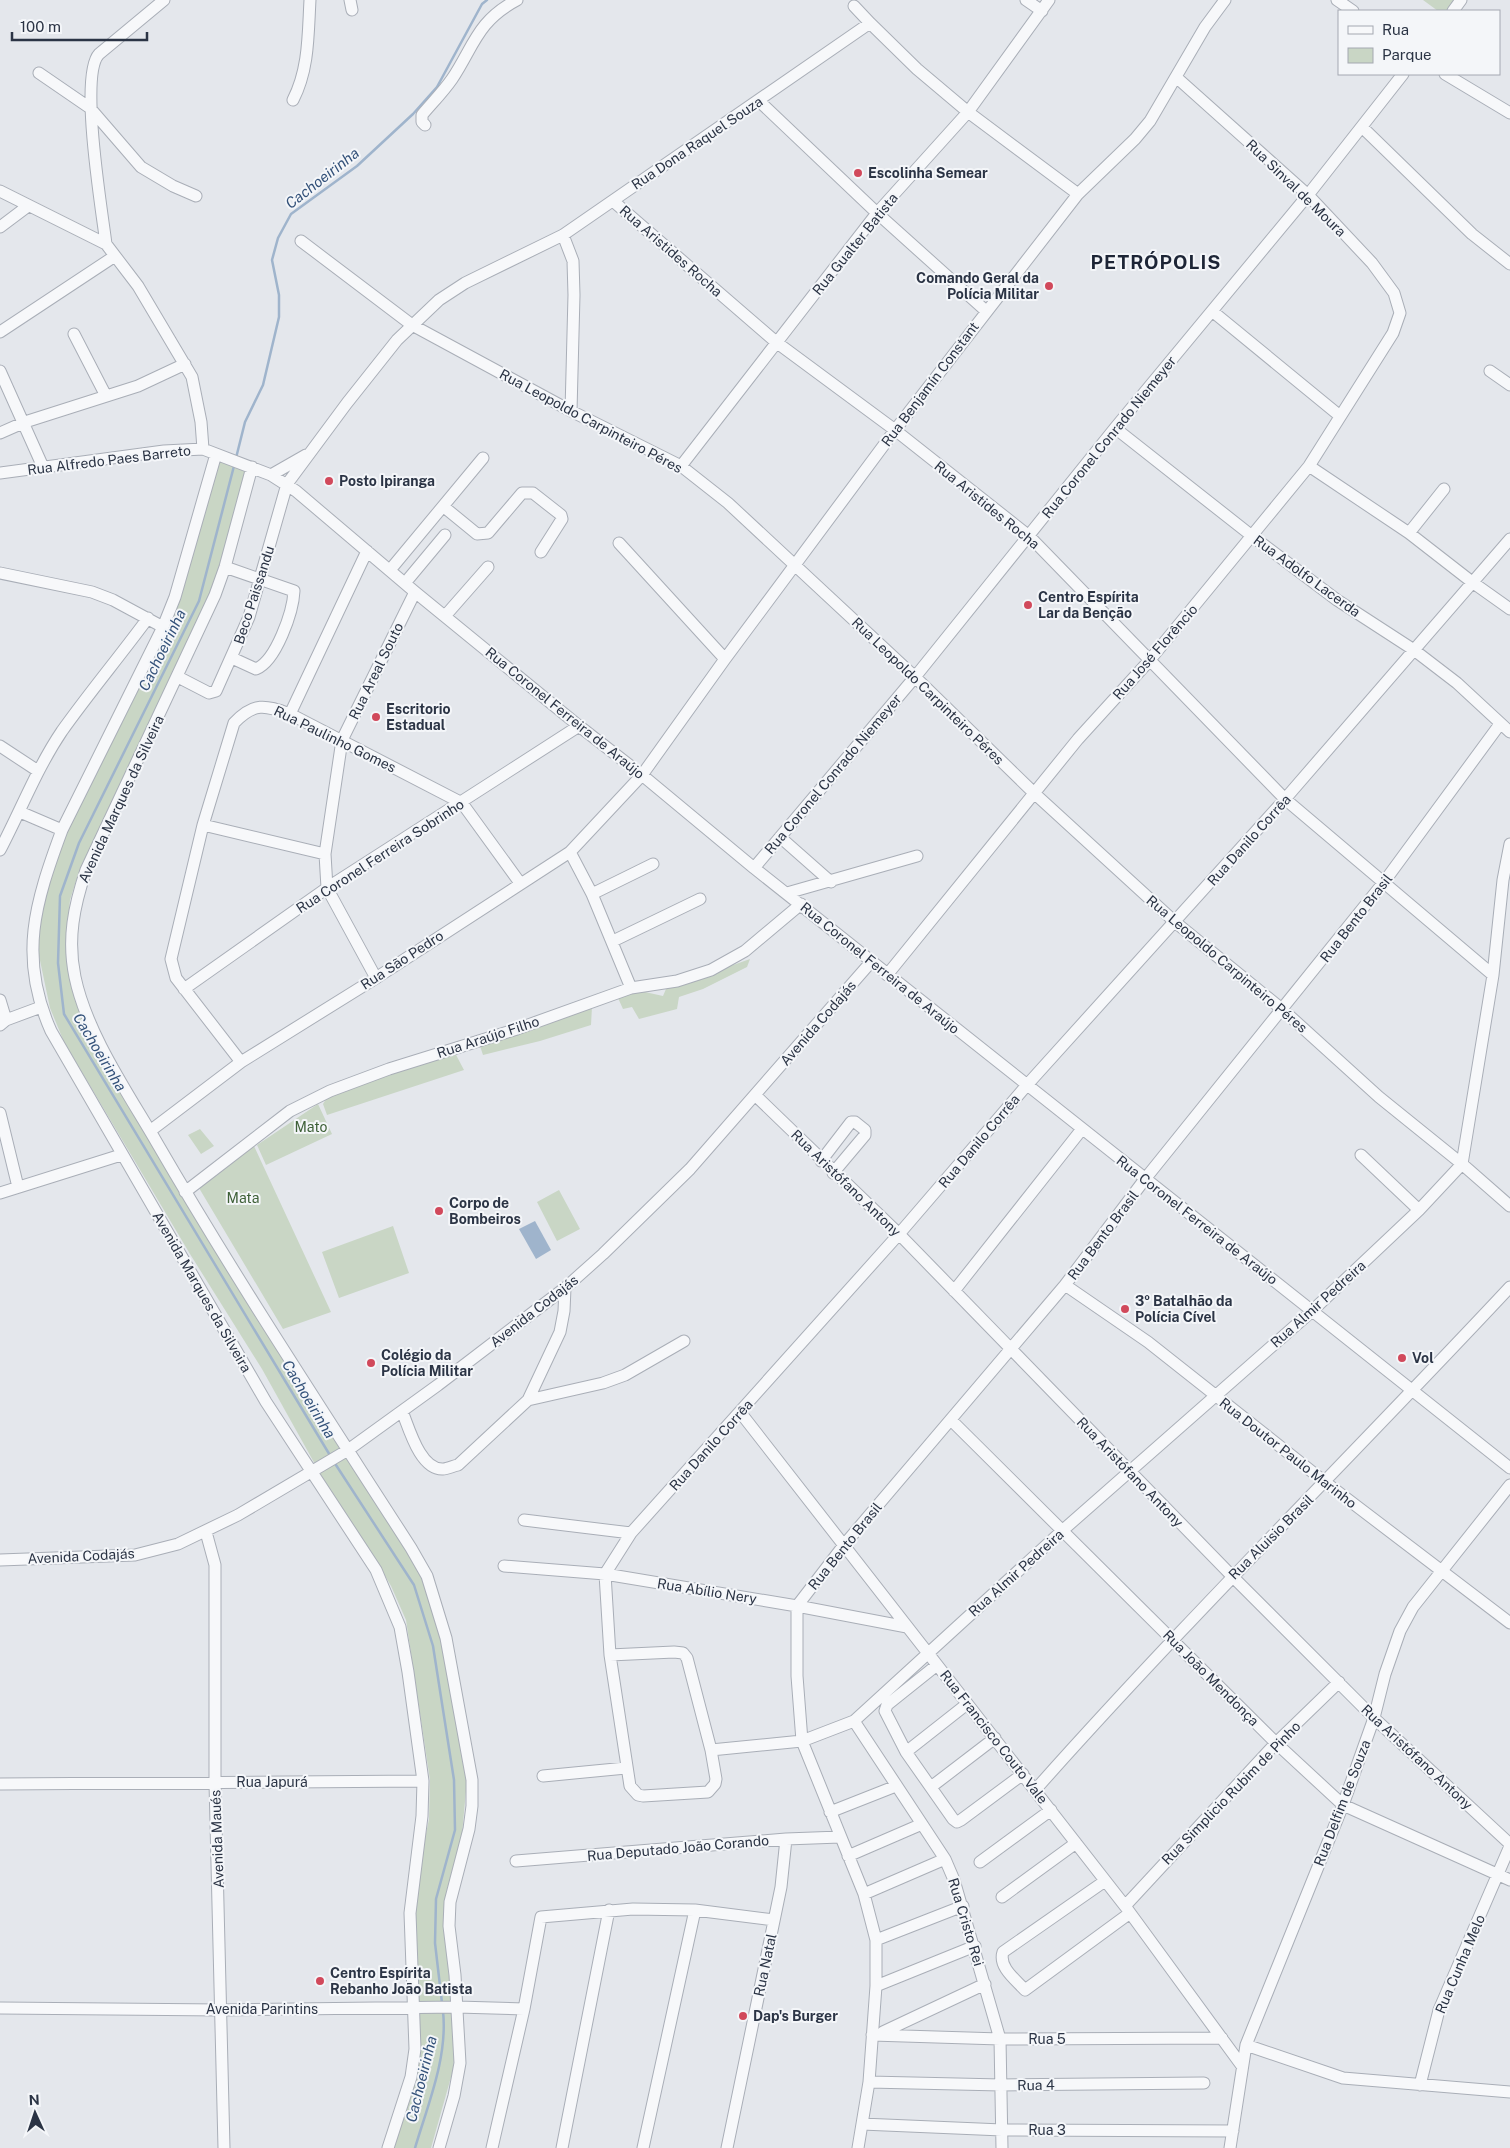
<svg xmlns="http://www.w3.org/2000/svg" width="1510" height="2148" font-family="'Public Sans',sans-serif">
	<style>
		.green { fill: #c9d6c5 }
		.water { fill: #9fb4cc }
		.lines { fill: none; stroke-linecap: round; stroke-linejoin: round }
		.stream { stroke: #9fb4cc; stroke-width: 2.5 }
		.minor-casing { stroke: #a9aeb7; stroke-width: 13 }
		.minor { stroke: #f7f8fa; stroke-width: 11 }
		.poi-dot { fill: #d1495b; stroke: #f4f6f9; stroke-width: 2 }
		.labels { text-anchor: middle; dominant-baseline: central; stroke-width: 4; stroke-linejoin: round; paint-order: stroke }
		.street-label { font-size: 14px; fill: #2b3445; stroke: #f4f6f9 }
		.poi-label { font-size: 14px; font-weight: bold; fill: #2b3445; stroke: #f4f6f9; text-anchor: start }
		.park-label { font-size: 14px; fill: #3f6138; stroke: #f4f6f9 }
		.water-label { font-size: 15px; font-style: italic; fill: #34527a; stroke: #f4f6f9 }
		.district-label { font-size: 19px; font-weight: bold; letter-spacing: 1px; fill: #1d2536; stroke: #f4f6f9 }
	</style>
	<rect width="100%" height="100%" fill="#e4e7ec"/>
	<path class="green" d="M1423 0H1455L1447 11H1438Z
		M220 459 247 468 207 608 144 735 76 881 70 900 67 929V956L88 1024 249 1293 324 1424 424 1576 444 1648 467 1780 462 1834 447 1889 444 1915 455 2050 453 2070 431 2148H392L411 2088 412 1941 417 1877 429 1819 430 1780 406 1620 391 1586 374 1557 321 1475 262 1369 190 1254 64 1042 50 1008 38 951 37 932 43 893 58 849 180 600Z
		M750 959 747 967 703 989 679 997 677 1009 639 1019 632 1007 623 1009 618 998 636 990 663 996 666 989Z
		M592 1007 591 1025 540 1041 483 1055 480 1046Z
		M455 1053 464 1070 327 1115 323 1104 328 1096Z
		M318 1104 332 1134 266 1165 257 1145Z
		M200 1129 214 1146 201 1154 188 1135Z
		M254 1146 331 1312 283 1329 199 1188Z
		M559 1190 580 1229 557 1241 537 1202Z
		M393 1226 409 1273 339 1298 322 1252Z"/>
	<path class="water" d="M535 1221 551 1250 536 1259 519 1229Z"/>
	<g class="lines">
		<path class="stream" d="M236 458 245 422 263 385 279 317V295L272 260 278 238 291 214 357 166 413 114 437 87 482 4 487 0
			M234 466 199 601 79 843 60 896 58 963 64 1014 331 1457
			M334 1462 414 1585 433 1646 454 1780 455 1830 436 1899 435 1943 442 2003
			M415 2148C428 2104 448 2057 443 2011"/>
		<g class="minor-casing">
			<path id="minor" d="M350 0 352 10
				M1026 0 1042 11
				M1337 0 1353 11
				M1453 11 1461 0
				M870 23 917 69 968 112 1078 194
				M39 73 90 108 141 167 173 186 196 196
				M1445 74 1510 113
				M293 100C309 69 308 35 310 0
				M759 101 877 213 986 311
				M425 125 422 122V115C432 103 443 92 452 79 474 46 477 21 517 0
				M1362 127 1472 234 1510 264
				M0 191 106 244 138 286 192 377 201 422 203 449
				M613 201 776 342 895 430 1029 536 1285 799 1493 975
				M0 227 28 206
				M563 235 573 261 574 295 571 411
				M301 241 412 325 571 411 681 466 728 503 915 677 1034 793 1175 922 1283 1010 1379 1097 1462 1164 1510 1206
				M106 244C102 211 79 75 99 54L164 0
				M1212 311 1340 416
				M0 332 115 256
				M74 334 106 396
				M0 371 43 467
				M1490 371 1510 385
				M1115 428 1252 536 1337 600 1414 650 1457 683 1510 732
				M0 433 25 422 138 386 185 364
				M216 454 175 597 163 627 62 830C35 903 18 957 51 1031L266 1402 376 1570 400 1627 408 1672 423 1781 422 1816 410 1913 415 2049 411 2077 388 2148
				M681 466 877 213 968 112 1049 0
				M1309 466 1409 533 1472 582 1510 609
				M252 467 225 567 215 595 86 870C74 906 67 939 75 977 87 1034 128 1093 157 1143 237 1281 325 1414 411 1548L427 1576 446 1638 472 1780V1806L469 1829 450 1902 449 1926 455 1975 460 2063 454 2096 439 2148
				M0 473 164 451 203 449 271 475 296 491 415 592 579 726 642 775 754 868 1510 1468
				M271 475 306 455
				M444 507 477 534 488 533 522 493H533L561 515 562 519 541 552
				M1409 533 1444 489
				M619 543 725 659
				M225 567 294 591C293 612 276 661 256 669L232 658
				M390 570 483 458
				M0 573 92 592 113 600 163 627
				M405 583 445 535
				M445 616 488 567
				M178 677 209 693 216 691 249 617 287 484 347 403 397 340 439 300 465 283 563 235 870 23 854 6
				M290 714 367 551
				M0 746 38 771
				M20 812 62 830
				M203 825 325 854
				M780 837 831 882
				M0 850C21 810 37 768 62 731 89 693 120 656 148 618
				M570 852 592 894 631 988
				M754 868 915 677 1115 428 1308 195 1403 74
				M787 893 917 856
				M592 894 653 864
				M613 941 700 899
				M887 975 1078 739 1149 661 1309 466 1393 333 1400 313 1394 293 1372 263 1308 195 1176 77
				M376 978 327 888 325 854 342 740 415 592
				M184 989 327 888 579 726
				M0 1000 6 1020
				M0 1025 6 1020 41 1007
				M241 1062 176 978 171 959 203 825 234 723C254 702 265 705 290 714L462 803 520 883
				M755 1095 899 1234 1232 1576 1374 1718 1510 1844
				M0 1113 18 1187
				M150 1131 241 1062 376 978 570 852 642 775 725 659 895 430 1078 194 1135 139 1150 121 1205 27 1225 0
				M1361 1155 1419 1210
				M821 1161 851 1122H855L865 1130V1135L833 1173
				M185 1192 290 1111 330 1091 389 1069 517 1029 631 988 677 981 711 970 745 951 801 904
				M0 1193 121 1155
				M1065 1285 1148 1342 1325 1482 1510 1623
				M954 1291 1082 1129
				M528 1400 603 1383 625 1375 684 1341
				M402 1411C409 1428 420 1470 443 1469 447 1469 453 1466 458 1465L528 1400 560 1332 564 1311 565 1288
				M740 1412 1125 1906 1242 2066
				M951 1420 1276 1743 1343 1805 1510 1880
				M524 1520 631 1533
				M206 1532 215 1565V1783L224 2148
				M0 1560 135 1555 178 1544 238 1515 348 1450 438 1385 565 1288 603 1254 690 1169 871 962
				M504 1566 605 1574 797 1606 907 1627
				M610 1655 674 1652 683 1653 687 1658 711 1750 716 1779 715 1784 708 1792 643 1796 638 1795 630 1786 610 1655 605 1574 631 1533 899 1234 1027 1085 1285 799 1510 539
				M937 1665 887 1705 885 1711 906 1752 953 1819 957 1822 961 1820 1023 1774
				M854 1721 945 1859 954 1880 1000 2039 1002 2148
				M711 1750 802 1741 854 1721 1063 1530 1312 1311 1419 1210 1462 1164 1493 975 1503 880 1510 844
				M906 1752 967 1704
				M543 1776 626 1768
				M0 1784 423 1781
				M931 1787 995 1738
				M1036 1789C1189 1617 1353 1455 1510 1287
				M830 1812 896 1786
				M848 1856 922 1824
				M516 1861 786 1839 840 1837
				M980 1862 1051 1810
				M1105 1881 1003 1952C998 1967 1016 1980 1025 1990L1130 1913
				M864 1894 945 1859
				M1002 1897 1076 1843
				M1125 1906 1276 1743 1339 1682
				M876 1940 963 1906
				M876 1986 975 1946
				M0 2008 221 2010 457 2007 524 2009
				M883 2032 985 1984
				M872 2035 1000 2039 1222 2038
				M1246 2045 1343 2078 1510 2092
				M869 2082 1001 2085 1204 2083
				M1420 2085 1439 2010 1510 1846
				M862 2124 1002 2130 1233 2131
				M492 2148 524 2009 541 1917 633 1909 695 1910 774 1920
				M562 2148 609 1910
				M643 2148 695 1910
				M727 2148 781 1887 786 1839
				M858 2148 869 2082 876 1986V1940L864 1894 802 1741 797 1676V1606L844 1545 1065 1285 1145 1179 1384 882 1500 724
				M1230 2148 1246 2045 1343 1805 1374 1718 1385 1674 1400 1631 1413 1607 1510 1485"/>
		</g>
		<use href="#minor" class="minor"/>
	</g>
	<g class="poi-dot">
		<circle cx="858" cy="173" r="5"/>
		<circle cx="1049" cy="286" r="5"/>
		<circle cx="329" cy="481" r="5"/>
		<circle cx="1028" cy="605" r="5"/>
		<circle cx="376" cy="717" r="5"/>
		<circle cx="439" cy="1211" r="5"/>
		<circle cx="1125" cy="1309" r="5"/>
		<circle cx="1402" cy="1358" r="5"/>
		<circle cx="371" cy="1363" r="5"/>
		<circle cx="320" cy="1981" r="5"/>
		<circle cx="743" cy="2016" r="5"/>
	</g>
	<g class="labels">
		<g class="street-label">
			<text transform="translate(697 143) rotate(-34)">Rua Dona Raquel Souza</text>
			<text transform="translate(1296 188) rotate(44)">Rua Sinval de Moura</text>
			<text transform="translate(855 244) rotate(-51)">Rua Gualter Batista</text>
			<text transform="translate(671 251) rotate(41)">Rua Aristides Rocha</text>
			<text transform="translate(930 384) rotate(-53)">Rua Benjamín Constant</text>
			<text transform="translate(591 421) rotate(28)">Rua Leopoldo Carpinteiro Péres</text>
			<text transform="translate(1109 437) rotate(-51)">Rua Coronel Conrado Niemeyer</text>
			<text transform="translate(109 460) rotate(-7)">Rua Alfredo Paes Barreto</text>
			<text transform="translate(987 505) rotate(39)">Rua Aristides Rocha</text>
			<text transform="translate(1307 576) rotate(36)">Rua Adolfo Lacerda</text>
			<text transform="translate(254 595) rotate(-72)">Beco Paissandu</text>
			<text transform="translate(1155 652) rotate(-49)">Rua José Florêncio</text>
			<text transform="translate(376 671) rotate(-64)">Rua Areal Souto</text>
			<text transform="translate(928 691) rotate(44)">Rua Leopoldo Carpinteiro Péres</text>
			<text transform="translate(565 713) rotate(39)">Rua Coronel Ferreira de Araújo</text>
			<text transform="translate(335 739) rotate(26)">Rua Paulinho Gomes</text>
			<text transform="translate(833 774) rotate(-50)">Rua Coronel Conrado Niemeyer</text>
			<text transform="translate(121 799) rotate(-65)">Avenida Marques da Silveira</text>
			<text transform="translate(1249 840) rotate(-48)">Rua Danilo Corrêa</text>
			<text transform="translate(380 856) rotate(-33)">Rua Coronel Ferreira Sobrinho</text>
			<text transform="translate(1356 918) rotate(-52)">Rua Bento Brasil</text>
			<text transform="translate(402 960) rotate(-33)">Rua São Pedro</text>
			<text transform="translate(1227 964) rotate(40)">Rua Leopoldo Carpinteiro Péres</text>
			<text transform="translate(880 968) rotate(39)">Rua Coronel Ferreira de Araújo</text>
			<text transform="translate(818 1023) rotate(-49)">Avenida Codajás</text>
			<text transform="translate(488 1037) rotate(-18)">Rua Araújo Filho</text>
			<text transform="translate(979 1141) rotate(-50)">Rua Danilo Corrêa</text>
			<text transform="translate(846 1183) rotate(44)">Rua Aristófano Antony</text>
			<text transform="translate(1197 1220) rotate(38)">Rua Coronel Ferreira de Araújo</text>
			<text transform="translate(1103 1235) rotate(-53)">Rua Bento Brasil</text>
			<text transform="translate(202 1292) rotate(60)">Avenida Marques da Silveira</text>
			<text transform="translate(1318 1304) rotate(-42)">Rua Almir Pedreira</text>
			<text transform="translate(534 1311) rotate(-38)">Avenida Codajás</text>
			<text transform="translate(711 1445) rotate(-48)">Rua Danilo Corrêa</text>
			<text transform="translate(1288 1453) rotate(38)">Rua Doutor Paulo Marinho</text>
			<text transform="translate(1130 1472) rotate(46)">Rua Aristófano Antony</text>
			<text transform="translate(1271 1537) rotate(-45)">Rua Aluisio Brasil</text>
			<text transform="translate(845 1546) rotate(-51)">Rua Bento Brasil</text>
			<text transform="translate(81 1556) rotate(-3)">Avenida Codajás</text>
			<text transform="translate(1016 1573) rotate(-42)">Rua Almir Pedreira</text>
			<text transform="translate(707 1591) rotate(9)">Rua Abílio Nery</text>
			<text transform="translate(1211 1678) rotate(45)">Rua João Mendonça</text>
			<text transform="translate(994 1737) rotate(52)">Rua Francisco Couto Vale</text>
			<text transform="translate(1417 1757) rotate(43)">Rua Aristófano Antony</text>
			<text x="272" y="1782">Rua Japurá</text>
			<text transform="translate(1231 1793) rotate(-46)">Rua Simplicio Rubim de Pinho</text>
			<text transform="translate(1342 1803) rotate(-69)">Rua Delfim de Souza</text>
			<text transform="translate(217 1839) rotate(-92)">Avenida Maués</text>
			<text transform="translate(678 1848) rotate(-5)">Rua Deputado João Corando</text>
			<text transform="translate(966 1922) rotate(73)">Rua Cristo Rei</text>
			<text transform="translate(1460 1964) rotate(-67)">Rua Cunha Melo</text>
			<text transform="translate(765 1965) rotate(-78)">Rua Natal</text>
			<text x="262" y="2009">Avenida Parintins</text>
			<text x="1047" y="2039">Rua 5</text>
			<text transform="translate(1036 2085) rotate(-1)">Rua 4</text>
			<text x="1047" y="2130">Rua 3</text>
		</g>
		<g class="poi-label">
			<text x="868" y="173">Escolinha Semear</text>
			<text x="1039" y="278" text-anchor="end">Comando Geral da<tspan x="1039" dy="16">Polícia Militar</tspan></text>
			<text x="339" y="481">Posto Ipiranga</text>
			<text x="1038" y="597">Centro Espírita<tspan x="1038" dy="16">Lar da Benção</tspan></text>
			<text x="386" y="709">Escritorio<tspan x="386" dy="16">Estadual</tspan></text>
			<text x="449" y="1203">Corpo de<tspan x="449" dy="16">Bombeiros</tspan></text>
			<text x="1135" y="1301">3º Batalhão da<tspan x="1135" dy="16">Polícia Cível</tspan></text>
			<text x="381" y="1355">Colégio da<tspan x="381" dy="16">Polícia Militar</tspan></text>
			<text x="1412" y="1358">Vol</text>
			<text x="330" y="1973">Centro Espírita<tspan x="330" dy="16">Rebanho João Batista</tspan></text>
			<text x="753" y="2016">Dap's Burger</text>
		</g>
		<g class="park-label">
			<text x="311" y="1127">Mato</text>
			<text x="243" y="1198">Mata</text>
		</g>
		<g class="water-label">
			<text transform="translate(322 178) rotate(-38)">Cachoeirinha</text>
			<text transform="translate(162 650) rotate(-64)">Cachoeirinha</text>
			<text transform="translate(100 1052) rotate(59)">Cachoeirinha</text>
			<text transform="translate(309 1399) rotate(59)">Cachoeirinha</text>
			<text transform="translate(421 2079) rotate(-76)">Cachoeirinha</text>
		</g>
		<g class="district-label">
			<text x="1156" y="262">PETRÓPOLIS</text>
		</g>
	</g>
	<rect x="1338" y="10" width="162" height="65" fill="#f4f6f9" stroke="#a4a8b1"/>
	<rect x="1348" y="26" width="25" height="8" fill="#f7f8fa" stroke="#a4a8b1"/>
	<text x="1382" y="35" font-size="15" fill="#2b3445">Rua</text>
	<rect x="1348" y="48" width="25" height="15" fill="#c9d6c5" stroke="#a4a8b1"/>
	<text x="1382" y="60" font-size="15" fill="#2b3445">Parque</text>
	<g transform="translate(35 2113) rotate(357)" stroke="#f4f6f9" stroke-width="4" paint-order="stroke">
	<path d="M0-4L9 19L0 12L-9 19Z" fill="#2b3445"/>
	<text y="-8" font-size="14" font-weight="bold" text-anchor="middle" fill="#2b3445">N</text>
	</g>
	<path d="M12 32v8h135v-8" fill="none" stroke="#2b3445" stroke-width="2.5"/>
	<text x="20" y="32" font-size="15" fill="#2b3445" stroke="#f4f6f9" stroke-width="4" paint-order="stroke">100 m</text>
</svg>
